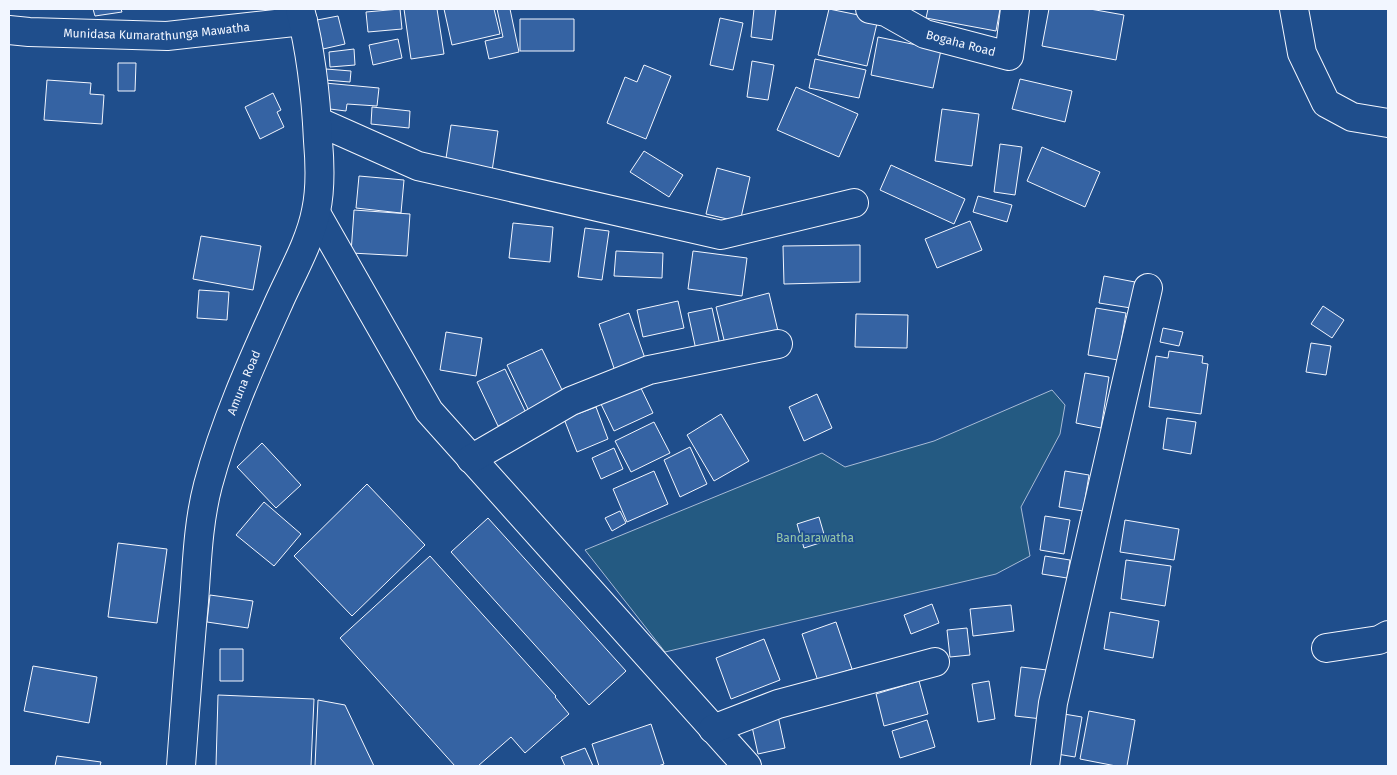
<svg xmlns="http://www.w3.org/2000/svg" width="1397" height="775" font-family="'Fira Sans',sans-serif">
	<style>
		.green { fill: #245a82; stroke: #a8bbd7 }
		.building { fill: #3563a3; stroke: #f2f6ff }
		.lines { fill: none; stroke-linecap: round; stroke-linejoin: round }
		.minor-casing { stroke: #f2f6ff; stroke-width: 30 }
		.minor { stroke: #1f4e8c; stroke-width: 28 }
		.labels { text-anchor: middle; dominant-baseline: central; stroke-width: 4; stroke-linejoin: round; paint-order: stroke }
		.street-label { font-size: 12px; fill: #f2f6ff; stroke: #1f4e8c }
		.park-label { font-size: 12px; fill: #97c8a6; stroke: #1f4e8c }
	</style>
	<rect width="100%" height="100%" fill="#1f4e8c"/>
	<path class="green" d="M1052 390 1065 405 1060 434 1021 507 1030 556 996 574 665 652 585 550 822 453 845 467 934 441Z"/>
	<path class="building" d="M93 9H121L122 12 95 16Z
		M400 9 402 29 368 32 366 12Z
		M404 9H437L444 54 411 59Z
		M444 9H494L500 34 452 45Z
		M497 9H510L519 52 489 59 485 41 503 37Z
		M754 9H776L772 40 751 37Z
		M829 9 878 19 867 66 818 55Z
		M928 9H1000L996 31 926 18Z
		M1049 9H1090L1124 15 1116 60 1042 46Z
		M338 16 345 44 323 49 317 20Z
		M720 18 743 23 733 70 710 65Z
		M520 19H574V51H520Z
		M878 37 941 50 933 88 871 75Z
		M398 39 402 58 373 65 369 45Z
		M354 49 355 65 330 67 329 52Z
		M815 59 866 70 859 98 809 88Z
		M752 61 774 65 768 100 747 97Z
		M118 63H136L135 91H118Z
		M644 65 671 76 646 139 607 123 625 77 637 82Z
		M326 69 351 71 350 82 325 80Z
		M1020 79 1072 91 1065 122 1012 109Z
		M47 80 91 83 90 94 104 95 102 124 44 120Z
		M325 83 379 88 377 106 347 104 346 111 322 108Z
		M796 87 858 114 839 157 777 130Z
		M273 93 281 110 277 112 284 127 260 139 245 107Z
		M372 107 410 111 409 128 371 124Z
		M942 109 979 114 972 166 935 161Z
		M451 125 498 131 492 171 445 165Z
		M1000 144 1022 147 1015 195 994 192Z
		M1042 147 1100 172 1085 207 1027 181Z
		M644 151 683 175 669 197 630 172Z
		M891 165 965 199 954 224 880 190Z
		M717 168 750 177 740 222 706 214Z
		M359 176 404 180 401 213 356 208Z
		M978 196 1012 205 1007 222 973 212Z
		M354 210 410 214 407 256 351 253Z
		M970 221 982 250 937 268 925 239Z
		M513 223 553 227 550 262 509 258Z
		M585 228 609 231 602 280 578 277Z
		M201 236 261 246 253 290 193 279Z
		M860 245V282L784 284 783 246Z
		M616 251 663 253 662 278 614 276Z
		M693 251 747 258 742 296 688 289Z
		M1104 276 1135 282 1131 308 1099 303Z
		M199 290 229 292 227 320 197 318Z
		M769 293 778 331 725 344 716 307Z
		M678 301 684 328 643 337 637 310Z
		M1323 306 1344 320 1332 338 1311 324Z
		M712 308 720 345 696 350 688 313Z
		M1096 308 1126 313 1118 360 1088 355Z
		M629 313 647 364 616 374 599 324Z
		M856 314 908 315 907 348 855 347Z
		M1163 328 1183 332 1179 346 1160 342Z
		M446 332 482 338 476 376 440 370Z
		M1311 343 1331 346 1326 375 1306 372Z
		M542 349 564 394 529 411 507 365Z
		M1169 351 1203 356 1202 363 1208 364 1201 414 1149 407 1156 356 1168 358Z
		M505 369 526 413 498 426 477 382Z
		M1085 373 1109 377 1101 428 1076 423Z
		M639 384 653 413 614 431 600 402Z
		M817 394 832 428 804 441 789 407Z
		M596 407 608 439 577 452 564 419Z
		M721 414 749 461 714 481 687 435Z
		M1167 418 1196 422 1191 454 1163 449Z
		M654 422 670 453 631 472 615 441Z
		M262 443 301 485 276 508 237 467Z
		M690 447 707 484 680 497 664 460Z
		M614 448 623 469 601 479 592 458Z
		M654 471 668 504 627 522 613 489Z
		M1065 471 1089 475 1083 511 1059 507Z
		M367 484 425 545 352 616 294 556Z
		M264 502 301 534 274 566 236 535Z
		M620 511 626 523 612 531 605 518Z
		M1045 516 1070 520 1064 554 1040 550Z
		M819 517 826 541 804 548 797 524Z
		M488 518 626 671 589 705 451 552Z
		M1125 520 1179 529 1174 560 1120 552Z
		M118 543 167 549 157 623 108 617Z
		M430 556 556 696 555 697 569 714 525 753 511 737 478 766H455L340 638Z
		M1045 556 1070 560 1067 578 1042 574Z
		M1126 560 1171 566 1165 606 1121 599Z
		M210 595 253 601 248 628 207 622Z
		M932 604 939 623 911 634 904 615Z
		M1011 605 1014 631 973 636 970 609Z
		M1110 612 1159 621 1153 658 1104 649Z
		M836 622 852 669 818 681 802 634Z
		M967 628 970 655 950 657 947 630Z
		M764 639 780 680 731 699 716 658Z
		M220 649H243V681H220Z
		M33 666 97 677 89 723 24 711Z
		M1021 667 1047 670 1042 719 1015 716Z
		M919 681 928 714 884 726 876 694Z
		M989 681 995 719 978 722 972 684Z
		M218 695 314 699 311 766H216Z
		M318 700 345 705 374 766H315Z
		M1089 711 1135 720 1127 766H1116L1080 759Z
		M1064 714 1082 717 1075 757 1057 754Z
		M778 716 785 748 758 754 751 722Z
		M927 720 935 747 900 758 892 731Z
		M651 724 664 764 658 766H599L592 744Z
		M585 748 593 766H565L561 757Z
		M57 756 101 762 100 766H55Z"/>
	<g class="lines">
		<g class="minor-casing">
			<g id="minor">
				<path id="s1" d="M870 9 886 12 925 34 1009 56 1015 9"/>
				<path d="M1294 9 1302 53 1326 103 1352 117 1388 123"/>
				<path id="s2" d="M9 30 29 32 167 36 303 21"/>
				<path d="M317 121 418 166 721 235 854 203"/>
				<path d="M316 213 429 411 747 766"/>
				<path d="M471 459 571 401 649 370 778 344"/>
				<path d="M1326 648 1379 640 1388 635"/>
				<path d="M713 729 778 704 935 662"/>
				<path id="s3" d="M181 766C185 711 189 657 194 602 197 563 198 523 208 485 225 421 252 362 279 302 292 273 310 242 316 211 321 188 320 164 318 141 316 96 311 52 300 9"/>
				<path d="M1045 766 1053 703 1148 288"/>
			</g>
		</g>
		<use href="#minor" class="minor"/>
	</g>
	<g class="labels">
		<g class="street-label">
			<text stroke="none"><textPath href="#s2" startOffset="148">Munidasa Kumarathunga Mawatha</textPath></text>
			<text stroke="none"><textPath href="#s1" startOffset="98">Bogaha Road</textPath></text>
			<text stroke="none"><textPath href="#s3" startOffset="391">Amuna Road</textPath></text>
		</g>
		<g class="park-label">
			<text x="815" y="538">Bandarawatha</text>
		</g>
	</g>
	<rect width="1397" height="775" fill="none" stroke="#f2f6ff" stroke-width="20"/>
</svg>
